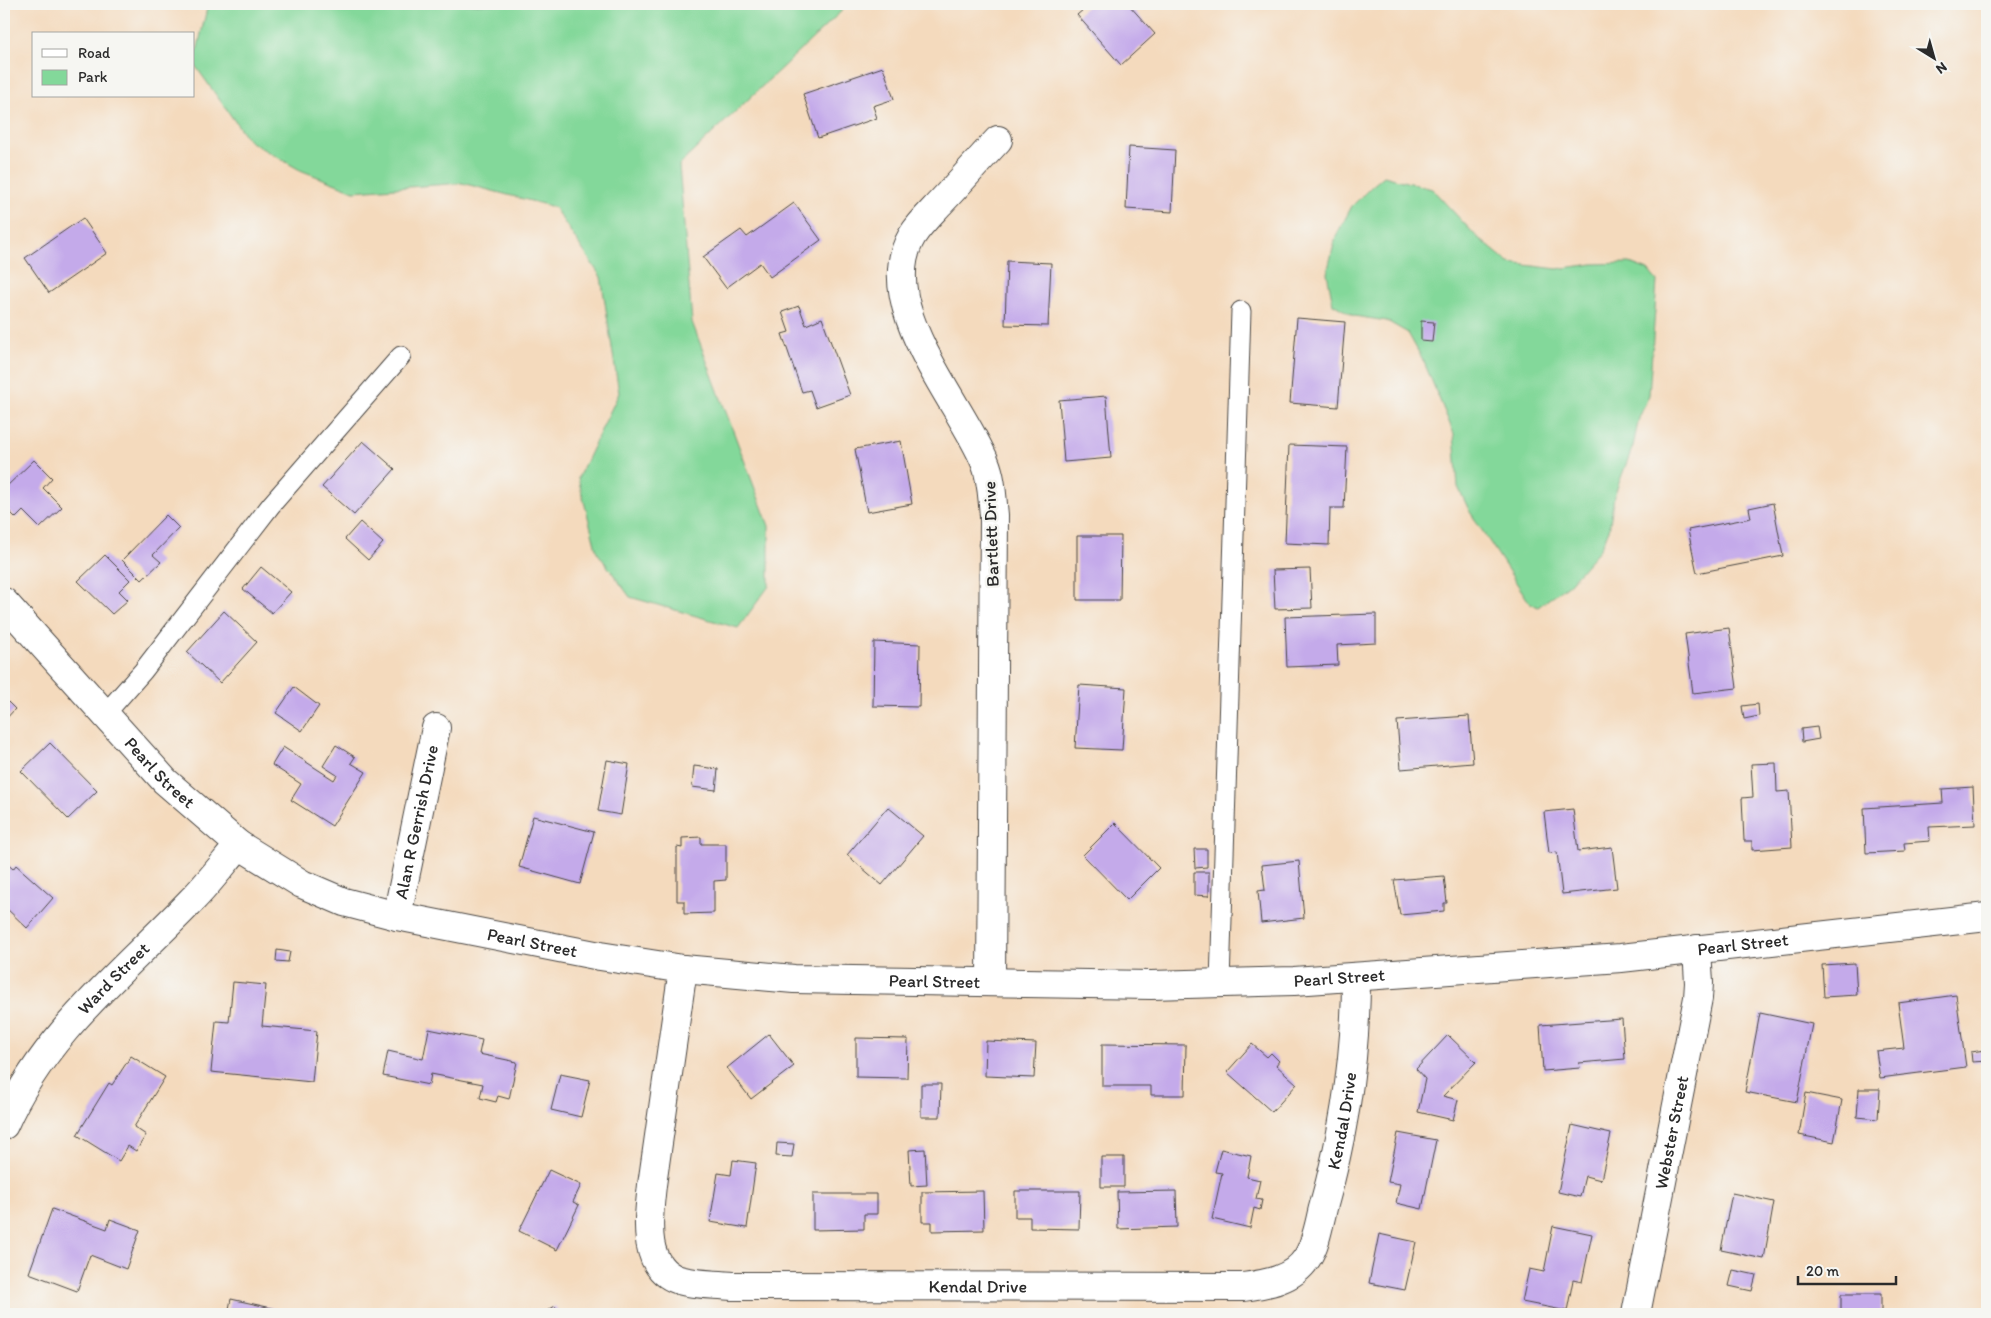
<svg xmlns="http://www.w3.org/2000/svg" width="1991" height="1318" font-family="Itim,sans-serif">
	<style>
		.green { fill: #83d89a; stroke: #578262 }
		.building { fill: #c4aaea }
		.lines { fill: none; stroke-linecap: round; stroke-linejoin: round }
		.lane-casing { stroke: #494541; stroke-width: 21 }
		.street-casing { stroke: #494541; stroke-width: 30 }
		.secondary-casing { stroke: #494541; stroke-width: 30 }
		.lane { stroke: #fff; stroke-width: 19 }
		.street { stroke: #fff; stroke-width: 28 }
		.secondary { stroke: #fff; stroke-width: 28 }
		.labels { text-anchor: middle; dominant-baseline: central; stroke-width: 5; stroke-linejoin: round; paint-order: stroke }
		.street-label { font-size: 18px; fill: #2b2b2b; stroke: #f6f6f2 }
	</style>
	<rect width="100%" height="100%" fill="#f6f6f2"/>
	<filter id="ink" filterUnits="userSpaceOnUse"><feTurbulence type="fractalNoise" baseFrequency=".02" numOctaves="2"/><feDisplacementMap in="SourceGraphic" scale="10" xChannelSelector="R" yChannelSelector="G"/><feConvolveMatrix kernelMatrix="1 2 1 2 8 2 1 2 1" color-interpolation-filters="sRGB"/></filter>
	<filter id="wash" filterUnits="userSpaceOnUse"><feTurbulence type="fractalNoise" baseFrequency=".0096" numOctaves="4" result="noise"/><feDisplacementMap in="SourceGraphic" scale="20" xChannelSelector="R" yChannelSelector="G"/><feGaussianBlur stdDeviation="1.12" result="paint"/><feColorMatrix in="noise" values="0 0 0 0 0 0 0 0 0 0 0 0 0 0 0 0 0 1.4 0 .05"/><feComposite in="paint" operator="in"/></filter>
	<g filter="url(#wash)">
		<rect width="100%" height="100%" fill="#f4dabd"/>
		<path class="green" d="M208 4H849L679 165 692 322 769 526V586L738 628 630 597 597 552 578 478 619 393 601 277 554 207 462 183 354 191 300 170 249 141 194 64Z
			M1384 176 1432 189 1476 236 1509 263 1557 269 1593 264 1630 263 1648 270 1657 281 1649 395 1639 418 1633 446 1614 496 1609 530 1600 549 1569 584 1538 607 1529 602 1470 512 1458 487 1454 434 1424 362 1408 333 1387 321 1354 316 1333 304 1327 273 1336 236 1352 206 1371 187Z"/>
		<g id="blocks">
			<path class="building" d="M1090 4H1128L1155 34 1121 65 1077 15Z
				M883 67 894 99 873 106 877 118 818 138 803 94Z
				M1129 147 1175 150 1172 212 1126 209Z
				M794 203 821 240 770 277 760 263 726 288 703 257 741 230 747 237Z
				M83 218 107 253 49 293 25 258Z
				M1007 261 1051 263 1048 326 1005 325Z
				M799 306 806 325 822 318 850 395 816 407 810 390 802 392 782 334 789 332 782 312Z
				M1297 318 1345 322 1338 407 1290 403Z
				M1421 321 1434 322 1432 342 1421 341Z
				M1106 396 1111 458 1064 462 1059 400Z
				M363 441 395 469 354 515 322 487Z
				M901 441 912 504 867 512 855 449Z
				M1289 445 1347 447 1344 508H1330L1329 545 1285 543Z
				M34 460 52 478 43 488 62 507 40 528 23 511 16 518 4 506V489Z
				M1773 503 1783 556 1697 573 1688 530 1751 518 1749 508Z
				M166 515 179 528 153 555 161 562 142 580 122 560Z
				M360 522 383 543 368 560 345 539Z
				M1077 536H1121L1120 600H1077Z
				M105 555 130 580 119 591 128 600 112 614 78 581Z
				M261 567 291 592 272 613 243 589Z
				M1310 569 1312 608 1275 609 1273 570Z
				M224 611 257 642 220 683 187 652Z
				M1376 614V643L1337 645 1338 665 1287 667 1285 617Z
				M1729 628 1737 688 1693 693 1685 634Z
				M874 642 920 644 919 707 873 706Z
				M1079 685 1126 688 1122 750 1075 748Z
				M294 687 319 706 302 731 276 713Z
				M4 698 15 709 4 721Z
				M1758 704 1759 716 1744 719 1742 706Z
				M1469 716 1473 763 1401 769 1397 721Z
				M1817 727 1819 739 1802 742 1801 729Z
				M50 743 97 791 68 819 21 771Z
				M336 745 355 757 351 763 366 772 332 826 291 800 301 784 272 765 283 747 334 780 337 775 323 766Z
				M607 760 629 764 621 815 598 811Z
				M1776 763 1777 792 1789 791 1792 847 1752 850V841H1744L1742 798 1753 797 1751 764Z
				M694 766 718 769 716 790 692 787Z
				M1973 787 1975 825 1929 827 1930 841 1904 843 1905 851 1866 853 1864 808 1943 803 1942 789Z
				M888 807 923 836 882 885 847 855Z
				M1573 809 1578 851 1612 847 1617 888 1562 894 1557 852 1549 853 1544 812Z
				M533 816 594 832 580 884 519 867Z
				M1115 823 1159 868 1127 900 1083 855Z
				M701 837V844H726V880L714 881V913L684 914V901H677V847L682 848V838Z
				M1194 849H1207V867L1195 868Z
				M4 861 13 869 16 865 53 898 27 928 4 906Z
				M1299 861 1304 918 1261 923 1258 891 1265 890 1262 865Z
				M1194 872H1209V896L1194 895Z
				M1444 876 1447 903H1444V911L1400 915 1394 880Z
				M277 950 290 952 288 962 276 961Z
				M1855 963 1857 995 1824 997 1822 965Z
				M233 982 266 985 262 1026 317 1031 312 1082 211 1072 216 1021 229 1022Z
				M1956 995 1966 1067 1880 1078 1876 1051 1904 1048 1898 1003Z
				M1760 1013 1812 1024 1797 1102 1745 1092Z
				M1622 1019 1625 1059 1579 1063 1580 1068 1543 1071 1540 1025Z
				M429 1029 482 1040 479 1054 517 1062 509 1099 498 1096 496 1102 480 1098 483 1084 431 1074 429 1085 383 1076 388 1051 423 1059Z
				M769 1034 794 1066 751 1099 727 1068Z
				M1448 1035 1476 1062 1443 1096 1458 1100 1453 1120 1418 1112 1425 1079 1416 1069Z
				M856 1038 908 1039 907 1078 856 1077Z
				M986 1041 1036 1043 1034 1078 985 1076Z
				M1102 1044 1186 1045 1185 1095H1151V1086H1102Z
				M1252 1044 1267 1057 1271 1053 1279 1061 1276 1065 1297 1084 1272 1112 1227 1072Z
				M1985 1050 1987 1061 1972 1062 1971 1052Z
				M131 1056 165 1077 134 1127 146 1135 136 1151 128 1146 119 1161 77 1135 109 1083 112 1085Z
				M560 1074 590 1080 581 1117 551 1110Z
				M921 1084H941L940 1117H921Z
				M1859 1089H1880L1878 1119 1857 1117Z
				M1806 1093 1842 1100 1834 1142 1799 1135Z
				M1572 1125 1611 1134 1601 1180 1585 1176 1580 1197 1558 1192Z
				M1398 1133 1436 1140 1422 1209 1396 1203 1400 1184 1388 1182Z
				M777 1143 794 1144 792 1157 776 1156Z
				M925 1149 927 1185 911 1186 909 1150Z
				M1221 1149 1251 1156 1247 1177 1260 1180 1256 1199 1262 1200 1260 1210 1254 1208 1250 1228 1212 1219 1222 1173 1215 1172Z
				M1101 1157H1124V1187H1101Z
				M733 1160 756 1163 747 1228 710 1222 718 1173 731 1175Z
				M549 1170 581 1185 573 1202 579 1205 557 1250 519 1231Z
				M983 1191 984 1230 932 1231V1222H922V1192Z
				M1015 1191H1080L1079 1229 1030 1228V1217H1015Z
				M1176 1191 1177 1227 1118 1229 1117 1192Z
				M1732 1193 1774 1202 1764 1259 1721 1250Z
				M813 1194H877V1214H864V1229L813 1230Z
				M52 1209 107 1229 110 1219 140 1230 126 1269 90 1255 77 1291 29 1273Z
				M1553 1226 1592 1234 1582 1282 1573 1280 1567 1311 1522 1302 1529 1269 1544 1272Z
				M1379 1234 1416 1242 1405 1290 1369 1283Z
				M1733 1270 1756 1275 1752 1291 1729 1286Z
				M1841 1294H1881V1314H1841Z
				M231 1299 290 1312 289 1314H228Z
				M555 1306 560 1314H542Z"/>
		</g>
	</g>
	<g filter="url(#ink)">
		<use href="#blocks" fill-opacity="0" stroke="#494541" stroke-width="1"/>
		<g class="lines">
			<g class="lane-casing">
				<path id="lane" d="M105 714 143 671 271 505 401 356
					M1220 983 1241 311"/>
			</g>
			<g class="street-casing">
				<g id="street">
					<path id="s1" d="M397 916 436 728"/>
					<path id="s2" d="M683 969 652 1185C649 1215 640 1267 679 1280 696 1285 715 1284 733 1286L1243 1287C1266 1284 1293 1280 1307 1258 1316 1244 1319 1224 1323 1208 1344 1134 1356 1056 1356 979"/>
					<path d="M991 982 994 515C992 497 992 479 985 462 960 401 872 304 912 236 920 223 932 212 942 201 961 181 979 160 998 140"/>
					<path id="s3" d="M4 1125C44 1033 124 971 192 900 209 883 223 864 239 845"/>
				</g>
			</g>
			<g class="secondary-casing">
				<g id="secondary">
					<path id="s4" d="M4 602 165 781 239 845 302 884 344 902 397 916 600 956 683 969 794 979 853 980 1151 985 1294 981 1621 958 1987 917"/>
					<path id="s5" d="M1636 1314 1698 998 1699 983 1697 949"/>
				</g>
			</g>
			<use href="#lane" class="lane"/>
			<use href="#street" class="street"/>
			<use href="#secondary" class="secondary"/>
		</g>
	</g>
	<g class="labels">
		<g class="street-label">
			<text transform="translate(991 534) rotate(-92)">Bartlett Drive</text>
			<text stroke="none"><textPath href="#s4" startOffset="231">Pearl Street</textPath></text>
			<text stroke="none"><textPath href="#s1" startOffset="96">Alan R Gerrish Drive</textPath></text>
			<text stroke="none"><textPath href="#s4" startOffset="651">Pearl Street</textPath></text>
			<text stroke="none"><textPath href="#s4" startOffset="1866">Pearl Street</textPath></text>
			<text stroke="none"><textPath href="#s3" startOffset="184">Ward Street</textPath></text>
			<text stroke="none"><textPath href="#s4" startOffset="1461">Pearl Street</textPath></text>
			<text stroke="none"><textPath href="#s4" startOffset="1056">Pearl Street</textPath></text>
			<text stroke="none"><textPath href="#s2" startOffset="1105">Kendal Drive</textPath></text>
			<text stroke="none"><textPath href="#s5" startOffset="185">Webster Street</textPath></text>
			<text stroke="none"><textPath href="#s2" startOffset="625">Kendal Drive</textPath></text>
		</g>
	</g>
	<rect width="1991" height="1318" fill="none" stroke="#f6f6f2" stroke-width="20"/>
	<rect x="32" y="32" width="162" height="65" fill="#f6f6f2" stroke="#a5a5a2"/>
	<rect x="42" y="49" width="25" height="8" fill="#ffffff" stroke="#a5a5a2"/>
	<text x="78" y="58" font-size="15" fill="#2b2b2b">Road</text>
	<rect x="42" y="70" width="25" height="15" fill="#83d89a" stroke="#a5a5a2"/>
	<text x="78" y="82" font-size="15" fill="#2b2b2b">Park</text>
	<g transform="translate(1934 58) rotate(143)" stroke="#f6f6f2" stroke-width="4" paint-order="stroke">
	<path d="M0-4L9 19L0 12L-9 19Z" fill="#2b2b2b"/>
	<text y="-8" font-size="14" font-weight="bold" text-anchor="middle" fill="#2b2b2b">N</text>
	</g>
	<path d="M1798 1276v8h98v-8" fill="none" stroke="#2b2b2b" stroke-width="2.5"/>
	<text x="1806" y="1276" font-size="15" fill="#2b2b2b" stroke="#f6f6f2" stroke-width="4" paint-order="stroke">20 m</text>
</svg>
